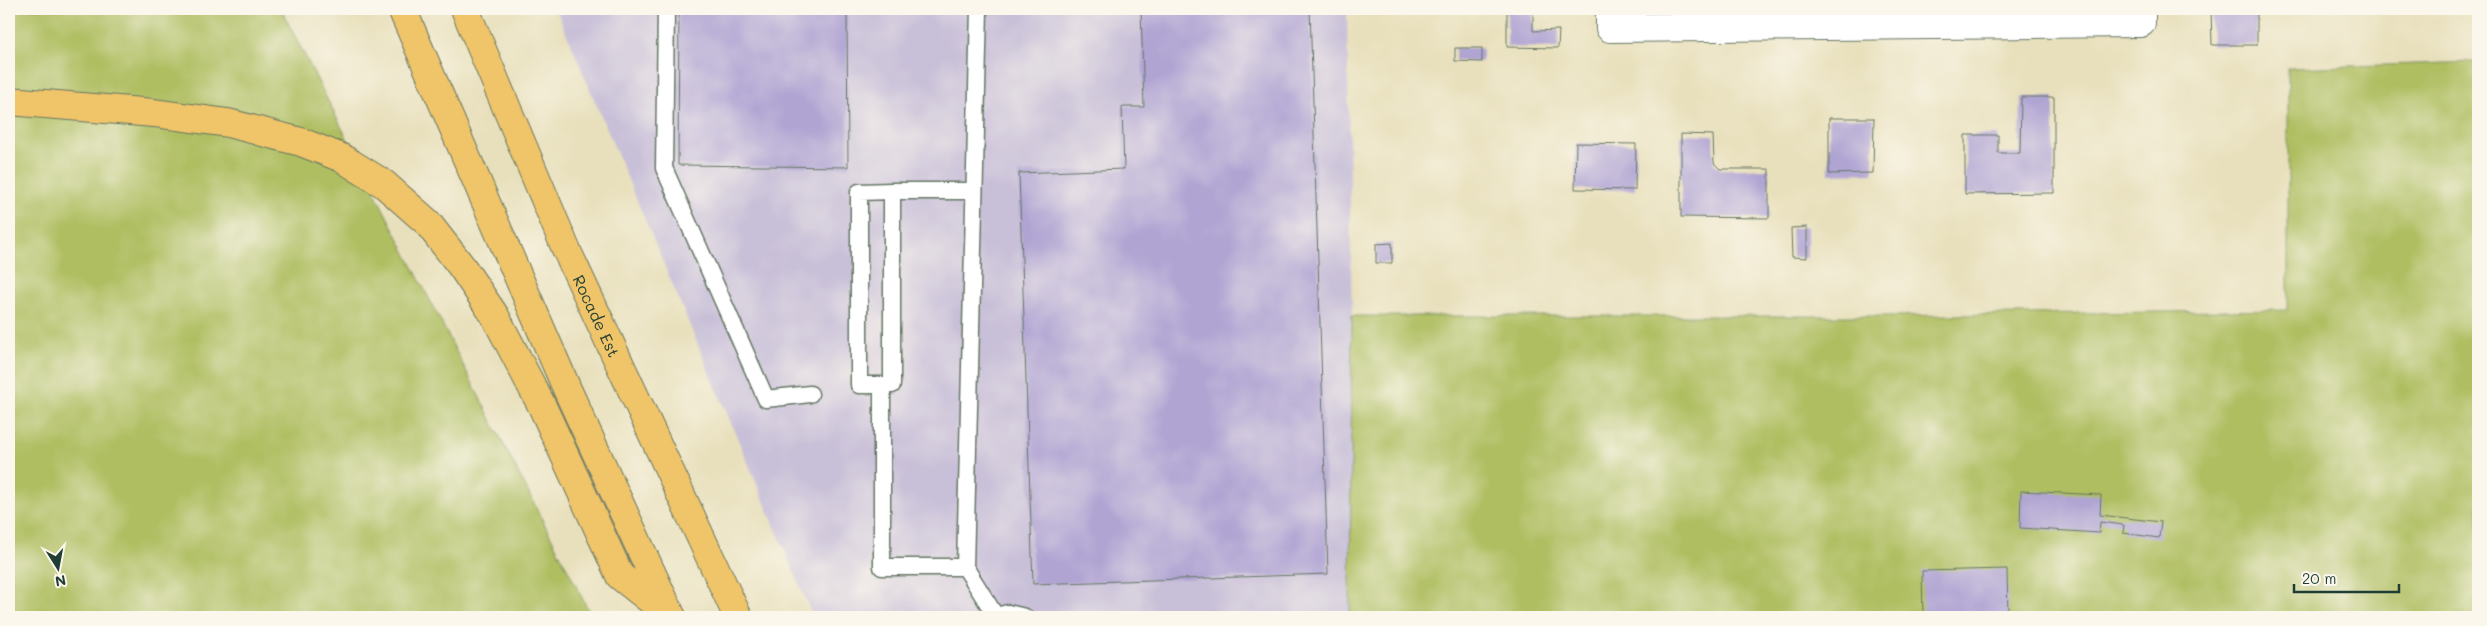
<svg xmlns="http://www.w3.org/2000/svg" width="2487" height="626" font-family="Mali,sans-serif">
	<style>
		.industrial { fill: #c8bfd8 }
		.green { fill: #afbe61; stroke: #677e4a }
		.building { fill: #b0a4d3 }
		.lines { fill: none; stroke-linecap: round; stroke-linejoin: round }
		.lane-casing { stroke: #657664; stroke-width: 19 }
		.street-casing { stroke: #657664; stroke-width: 30 }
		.highway-casing { stroke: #657664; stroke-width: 30 }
		.lane { stroke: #fff; stroke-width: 16 }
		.street { stroke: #fff; stroke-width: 28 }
		.highway { stroke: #f0c469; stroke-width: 28 }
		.labels { text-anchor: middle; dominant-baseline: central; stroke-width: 5; stroke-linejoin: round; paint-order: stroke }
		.street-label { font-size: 16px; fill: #1f3d34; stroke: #fbf7ec }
	</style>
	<rect width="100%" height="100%" fill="#fbf7ec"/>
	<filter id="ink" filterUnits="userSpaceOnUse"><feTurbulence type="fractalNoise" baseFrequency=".02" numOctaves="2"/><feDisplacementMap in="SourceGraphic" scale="10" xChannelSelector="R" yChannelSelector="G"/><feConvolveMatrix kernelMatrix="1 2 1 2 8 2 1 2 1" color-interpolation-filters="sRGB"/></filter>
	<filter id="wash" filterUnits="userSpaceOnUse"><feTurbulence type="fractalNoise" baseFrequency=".0096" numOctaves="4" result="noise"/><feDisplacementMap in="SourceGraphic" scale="20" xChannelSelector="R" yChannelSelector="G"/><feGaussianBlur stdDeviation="1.12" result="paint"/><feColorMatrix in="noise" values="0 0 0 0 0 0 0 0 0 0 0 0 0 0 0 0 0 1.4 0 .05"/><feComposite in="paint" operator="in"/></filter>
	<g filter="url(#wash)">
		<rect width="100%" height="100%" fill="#e8e0bc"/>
		<path class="industrial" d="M556 9H1347L1352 316 1350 617H813Z"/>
		<path class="green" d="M9 9H281L592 617H9Z
			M2478 62V617H1350L1352 316H1886L2288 310V68Z"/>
		<g id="blocks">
			<path class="building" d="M679 9H847L848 167 678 165Z
				M1141 9H1310L1328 574 1033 584 1019 173 1124 169 1122 107H1144Z
				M1507 9H1533V31L1559 30 1558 48 1507 47Z
				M2211 9H2257V45H2212Z
				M1455 48H1482V62L1455 61Z
				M2021 97H2054V193L1965 194V135H1998V153H2020Z
				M1829 118H1874L1873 173 1829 174Z
				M1681 134 1713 135 1714 163 1720 169H1769V218L1681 217Z
				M1576 143 1636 144 1635 190 1575 189Z
				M1807 227V258L1792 257 1791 228Z
				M1392 243V263H1376V244Z
				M2021 491 2101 495 2100 515 2161 522 2159 538 2123 533 2124 525 2100 522 2099 533 2020 528Z
				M2007 569 2008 617H1923L1922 571Z"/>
		</g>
	</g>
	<g filter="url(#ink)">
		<use href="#blocks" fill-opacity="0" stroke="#657664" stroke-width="1"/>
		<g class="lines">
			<g class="lane-casing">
				<path id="lane" d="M666 9 664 168 766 399 810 394
					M979 9 965 567 995 615
					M882 385H859V192L892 191
					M965 567H882V385H892V191H974
					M992 617 1008 613 1025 617"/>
			</g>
			<g class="street-casing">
				<path id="street" d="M1610 9V28L2141 23V9"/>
			</g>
			<g class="highway-casing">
				<g id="highway">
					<path d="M402 9 567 389 670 613"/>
					<path id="s1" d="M465 9 566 249 738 617"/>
					<path d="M9 101 154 113 228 123 301 142 342 158 384 184 427 222 462 267 495 316 542 406 620 576 672 617"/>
				</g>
			</g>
			<use href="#lane" class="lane"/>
			<use href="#street" class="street"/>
			<use href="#highway" class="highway"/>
		</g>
	</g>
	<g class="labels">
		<g class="street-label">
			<text stroke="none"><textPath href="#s1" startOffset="334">Rocade Est</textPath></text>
		</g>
	</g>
	<rect width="2487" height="626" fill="none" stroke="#fbf7ec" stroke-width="30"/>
	<g transform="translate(58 568) rotate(169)" stroke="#fbf7ec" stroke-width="4" paint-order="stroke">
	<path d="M0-4L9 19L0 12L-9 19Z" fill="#1f3d34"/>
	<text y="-8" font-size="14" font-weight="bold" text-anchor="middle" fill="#1f3d34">N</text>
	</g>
	<path d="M2294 584v8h105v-8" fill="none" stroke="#1f3d34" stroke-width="2.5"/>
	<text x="2302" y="584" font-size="15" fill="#1f3d34" stroke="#fbf7ec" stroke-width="4" paint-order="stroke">20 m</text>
</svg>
